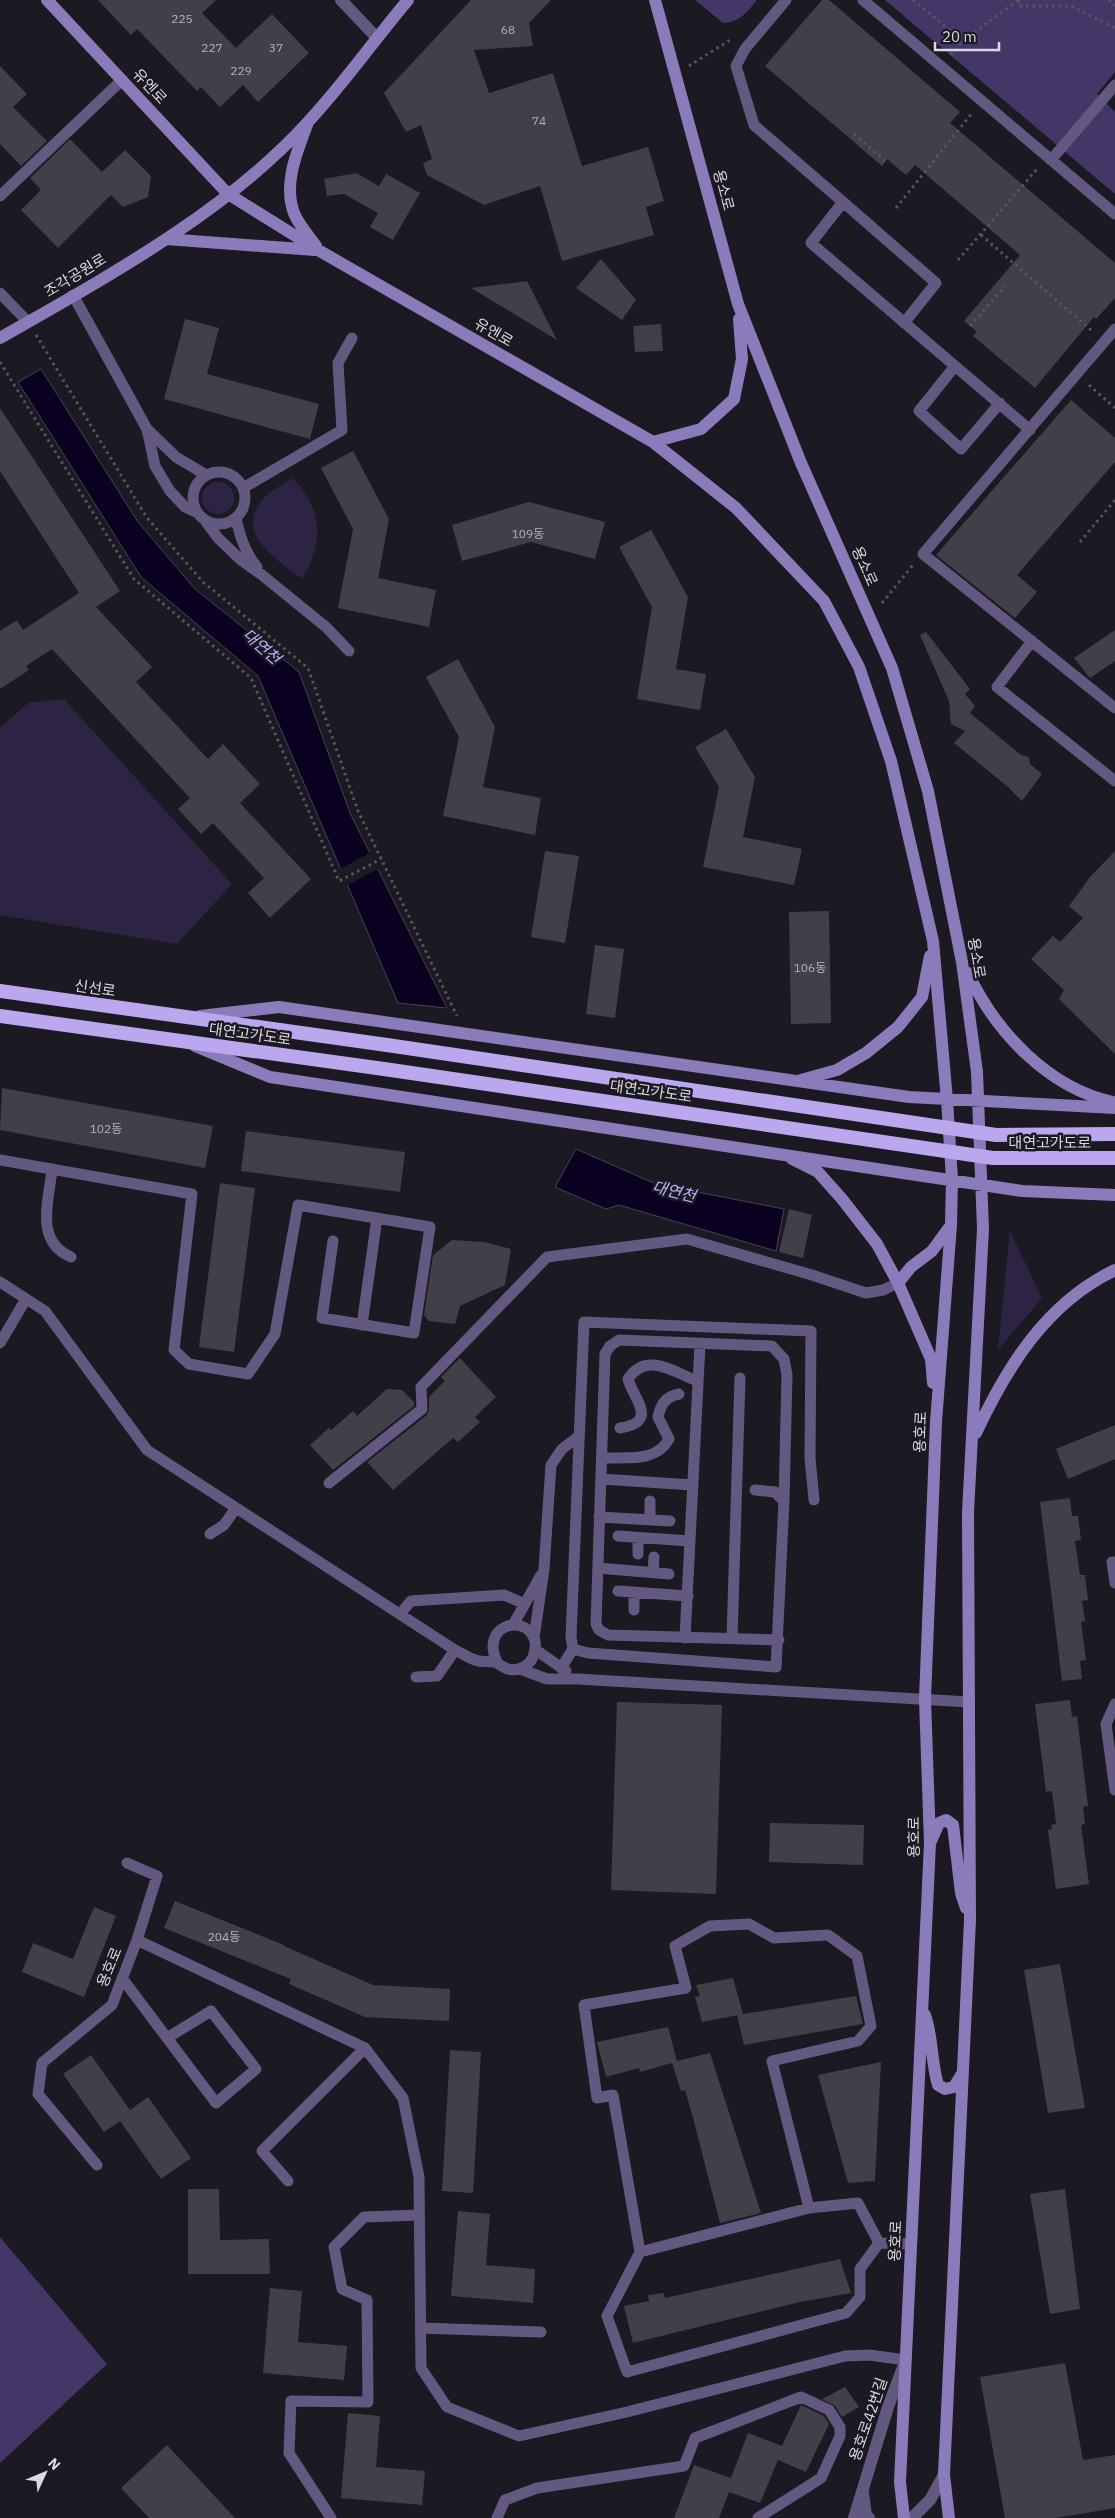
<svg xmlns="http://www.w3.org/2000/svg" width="1115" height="2518" font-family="'IBM Plex Sans','Noto Sans KR',sans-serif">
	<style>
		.green { fill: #2d2444 }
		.forest { fill: #443767 }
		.water { fill: #0a0020; stroke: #494159 }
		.pier { fill: #1b1922 }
		.building { fill: #423f49 }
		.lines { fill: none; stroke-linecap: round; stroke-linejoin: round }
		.path { stroke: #57555d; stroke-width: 3; stroke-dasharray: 2.5 4; stroke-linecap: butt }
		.service { stroke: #635980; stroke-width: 11 }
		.minor { stroke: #635980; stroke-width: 12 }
		.secondary { stroke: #8c7bbb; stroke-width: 12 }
		.trunk { stroke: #baa7ee; stroke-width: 14 }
		.trunk-bridge { stroke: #baa7ee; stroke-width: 14 }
		.labels { text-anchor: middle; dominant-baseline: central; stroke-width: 5; stroke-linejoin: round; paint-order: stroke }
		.number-label { font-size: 12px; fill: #b5b2ba }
		.street-label { font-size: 15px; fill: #dbd9df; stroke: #1b1922 }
		.water-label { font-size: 16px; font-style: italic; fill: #c4b0fe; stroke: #1b1922 }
	</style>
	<rect width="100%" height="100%" fill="#1b1922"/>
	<path class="green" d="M293 478C323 510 324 542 302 579 278 560 232 534 264 498 271 490 284 484 293 478Z
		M202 498a16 16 0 1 1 32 0a16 16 0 1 1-32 0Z
		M64 699 232 884 177 944 0 915V728L28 703Z
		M1010 1231 1042 1298 998 1350Z"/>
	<path class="forest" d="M695 0H757C746 13 740 22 723 23Z
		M885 0H1115V72L1097 94 1115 112V194Z
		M0 2237 107 2364 0 2463Z"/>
	<path class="water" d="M41 369 138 522 195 589 299 672 350 813 447 1008 398 1003 258 676 141 577 18 382Z
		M576 1149 656 1184 784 1209 776 1251 619 1205 606 1209 555 1187Z"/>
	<path class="pier" d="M372 852 380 868 346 886 338 870Z"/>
	<path class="building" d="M98 0H216L202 13 236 48 272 14 309 53 258 102 243 85 220 107 201 87 197 91 137 29 131 35Z
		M471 0H551L529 23 533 46 474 50 489 93 553 73 582 166 648 147 664 201 646 207 654 235 562 261 540 186 484 205 427 175 423 163 432 159 421 125 406 132 384 93Z
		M822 0H829L960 112 950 123 1115 263V298L1096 319 1094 317 1035 388 973 336 977 332 964 321 1020 255 915 165 906 175 887 159 882 166 765 66Z
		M0 66 27 94 13 107 47 141 21 166 0 144Z
		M70 139 102 172 125 150 151 176 148 197 123 207 111 195 58 248 21 210 41 190 30 178Z
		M356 173 379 186 386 174 420 193 393 240 370 227 378 213 344 194 327 196 324 179Z
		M601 259 636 300 622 320 576 288Z
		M527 281 557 340 471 288Z
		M185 319 219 328 207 374 319 404 310 439 164 399Z
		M661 324 663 351 635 352 633 326Z
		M1071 400 1115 438V462L1017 575 1037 592 1015 618 936 555Z
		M0 408 120 591 96 607 152 667 136 682 208 759 223 744 260 784 240 803 311 879 270 918 248 893 264 878 213 823 201 834 178 809 190 798 52 649 26 666 29 670 0 689V631L17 620 23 630 79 593 0 471Z
		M353 451 389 519 378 578 436 590 429 627 338 608 353 529 321 468Z
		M529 502 605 522 595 559 531 542 462 561 452 525Z
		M651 530 688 597 676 669 706 674 700 710 637 699 652 607 619 547Z
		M1115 630V661L1090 678 1074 658Z
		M926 632 970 689 965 694 975 706 970 713 1021 755 1029 757 1030 764 1042 774 1022 801 1008 787 954 743 965 731 951 724 949 701 920 635Z
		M458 659 495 727 483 787 541 798 535 835 443 816 459 737 426 677Z
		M726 729 755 777 743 837 802 849 794 885 703 867 719 787 695 747Z
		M545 851 579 856 565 943 531 937Z
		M1115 851V1054L1059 999 1064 990 1031 959 1053 936 1060 942 1083 918 1069 906 1090 877Z
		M829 911 831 1023 791 1024 789 912Z
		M595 945 624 949 615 1018 586 1014Z
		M2 1088 213 1126 205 1168 0 1130Z
		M246 1131 405 1152 400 1192 241 1171Z
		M220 1183 255 1188 234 1352 199 1347Z
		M789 1209 812 1215 803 1258 779 1252Z
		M452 1240 484 1242 511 1249 505 1285 460 1306 455 1324 429 1321 424 1315 433 1255Z
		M460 1358 496 1397 475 1417 480 1422 458 1442 453 1438 393 1490 367 1462 427 1415 429 1409V1397L445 1381 441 1377Z
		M387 1389 402 1390 414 1402V1406L333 1470 310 1445 329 1428 331 1430 353 1411 357 1416Z
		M1115 1425V1459L1068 1479 1056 1449Z
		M1070 1498 1072 1516H1078L1081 1540 1075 1541 1080 1575H1085L1088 1600 1082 1601 1085 1621 1081 1622 1086 1660 1080 1661 1082 1679 1062 1681 1040 1502Z
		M1070 1700 1072 1717 1077 1716 1088 1806 1083 1807 1085 1824 1081 1825 1089 1884 1056 1889 1048 1830 1052 1829 1051 1825 1056 1824 1052 1791 1046 1792 1035 1704Z
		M617 1702 722 1705 716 1894 611 1890Z
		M770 1823 864 1825 863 1865 769 1862Z
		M175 1901 284 1945V1946L373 1985 450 1989 449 2021 365 2017 289 1984 291 1979 164 1928Z
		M94 1907 116 1916 84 1997 22 1972 33 1943 73 1959Z
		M1060 1964 1085 2108 1048 2113 1024 1970Z
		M733 1978 743 2014 702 2022 695 1997 700 1996 696 1985Z
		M856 1996 863 2024 744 2045 737 2015Z
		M668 2027 677 2061 710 2053 761 2213 720 2223 692 2114 685 2090 681 2091 672 2063 640 2072 639 2068 606 2077 597 2042Z
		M450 2050 481 2052 473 2193 442 2191Z
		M91 2055 130 2110 148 2097 191 2158 161 2179 120 2121 104 2132 63 2074Z
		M881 2062 875 2181 848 2183 818 2075Z
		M188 2189H219L220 2240 269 2239 270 2274H188Z
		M1065 2189 1080 2309 1050 2314 1030 2194Z
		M458 2211 490 2214 486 2265 535 2269 533 2303 451 2296Z
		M840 2259 851 2293 800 2302 633 2343 624 2306 649 2301 648 2295 664 2293 665 2298Z
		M270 2288 302 2291 298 2342 347 2346 344 2380 263 2373Z
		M1065 2363 1083 2460 1115 2455V2508L1056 2518H1005L980 2377Z
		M845 2387 859 2407 842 2417 835 2406 822 2399Z
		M801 2405 824 2416 829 2424 806 2472 778 2460 760 2503 729 2492 719 2518H674L694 2465 731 2478 748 2433 782 2446Z
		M348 2413 380 2416 376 2467 425 2471 422 2505 341 2498Z
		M167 2445 235 2518H149L121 2488Z"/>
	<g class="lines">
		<path class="path" d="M913 0 963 41
			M1019 0V6H1071L1115 28
			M1109 0 1115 6
			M951 55 963 41 1018 0
			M689 66 730 40
			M854 134 885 161
			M896 208 972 113
			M981 235 1092 331
			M958 260 1038 168
			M970 326 1005 286
			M36 335 147 518 203 582 308 668 358 811 457 1016
			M0 362 134 579 251 678 339 881 381 859
			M1089 385 1115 408
			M1080 542 1115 500
			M882 603 913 565"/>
		<path class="service" d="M786 0 745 49 736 66 754 125 843 202 811 243 1030 430
			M863 0 1115 214
			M1051 160 1115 85
			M0 196 122 80
			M843 202 936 283 904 323
			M0 293 28 322
			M73 295 147 429 155 466 170 491 185 507 198 513
			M1115 329 923 554 1115 708
			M955 366 919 411 961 449 1000 403
			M147 429 176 457 206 475
			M193 498a26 26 0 1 1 52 0a26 26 0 1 1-52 0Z
			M243 488 342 430 338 363 352 338
			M236 518C240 537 245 552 257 567
			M204 519 218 538 241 560 262 575 326 627 349 651
			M1032 641 997 687 1115 781
			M0 1160 192 1194 174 1350 189 1364 248 1374 275 1334 298 1205 430 1227 414 1333 322 1318 333 1241
			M52 1169C49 1201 34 1241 71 1257
			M0 1282 45 1311 147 1450 455 1650C462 1653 471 1660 479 1661 484 1662 489 1661 494 1662 499 1663 503 1668 508 1669 518 1672 529 1666 533 1657 535 1651 537 1644 534 1638 523 1613 480 1626 497 1662
			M362 1325 377 1218
			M0 1343 26 1299
			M620 1428C659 1422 634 1400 628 1379 646 1351 674 1372 697 1381
			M602 1458C626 1457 656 1463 669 1439L658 1417C661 1404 665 1397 679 1394
			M601 1479 693 1485
			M329 1483 422 1409 421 1387 547 1257 687 1239 812 1275 866 1293 883 1290 898 1283
			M650 1501V1520
			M599 1517 670 1521
			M210 1534 224 1525 236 1508
			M618 1536 690 1541
			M638 1538V1554
			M1115 1562H1112L1115 1583
			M598 1568 669 1574
			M653 1572 654 1557
			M618 1591 688 1596
			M634 1592V1610
			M400 1614 411 1601 504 1595 525 1604
			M513 1625 541 1575
			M534 1638 544 1569 551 1465 562 1449 579 1436
			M685 1638 700 1344
			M732 1638 740 1378
			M779 1640 608 1635 599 1630 596 1624 605 1354 610 1346 619 1340 772 1346 784 1359 787 1375 784 1501
			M573 1649 571 1637 584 1322 811 1331 810 1458 814 1500
			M536 1650 566 1671
			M561 1668 573 1649 588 1653 776 1667 784 1501 775 1492 755 1490
			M520 1669 547 1679H578L969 1702
			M416 1677 437 1676 455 1650
			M1115 1704 1106 1724 1115 1790
			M137 1940 365 2048 403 2098 419 2177 421 2368 447 2407 519 2436 627 2412 845 2356 869 2355 906 2360
			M122 1978 167 2038 211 2011 256 2069 216 2103 167 2038
			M97 2165 38 2094 42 2063 112 2005 137 1940 157 1876 127 1863
			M288 2181 262 2151 365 2048
			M809 2208 772 2061 858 2041 871 2026 857 1956 828 1935 774 1938 749 1924 710 1926 675 1946 686 1988 584 2005 597 2098 613 2095 640 2252 809 2208 858 2203 879 2243 911 2244
			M640 2252 607 2316 627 2372 846 2313 860 2297V2269L879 2243
			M421 2328 541 2332
			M331 2518 289 2453 291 2401 368 2402 367 2300 342 2289 334 2247 364 2217 419 2215
			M497 2518 505 2500 537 2488 684 2466 695 2438 801 2397 829 2410 840 2427V2436L821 2478 758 2518"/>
		<path class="minor" d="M341 0 376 37
			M863 2493 866 2515 869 2518
			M854 2518 888 2407 905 2362
			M912 2518 930 2500 944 2475"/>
		<path class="secondary" d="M47 0 228 194 318 250 653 442 736 508 824 601 859 667 891 761 933 941 947 1100 952 1179 951 1225 936 1422 925 1699 930 1843 900 2482 904 2518
			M655 0 738 304 801 463 892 668 928 791 962 962 977 1072 983 1229 968 1512 970 1920 944 2475 949 2518
			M307 125C297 152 283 184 294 213 298 224 309 236 316 246
			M166 239 315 250
			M0 338C105 278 225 213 307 123 343 85 374 40 408 0
			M653 442 701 429 734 399 742 359 739 319
			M968 973C995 1031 1048 1088 1113 1102
			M200 1016 279 1007 909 1097 1115 1108
			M195 1046 270 1077 1022 1191 1115 1195
			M801 1080 837 1070 866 1053 898 1027 922 997 930 956
			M792 1159 818 1172 842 1199 877 1244 898 1283 931 1359 933 1383
			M898 1283 911 1267 932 1251 951 1225
			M976 1433C1007 1367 1046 1303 1115 1270
			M931 1841 939 1823 946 1820 953 1825 961 1893 966 1908
			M925 2015C933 2038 931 2062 938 2085L945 2089 954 2087 962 2074"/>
		<path class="trunk" d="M0 991 387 1045
			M0 1016 384 1069"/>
		<path class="trunk-bridge" d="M387 1045 996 1135 1115 1134
			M384 1069 993 1158H1115"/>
	</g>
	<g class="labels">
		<g class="number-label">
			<text x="182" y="18">225</text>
			<text x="508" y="29">68</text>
			<text x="212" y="47">227</text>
			<text x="276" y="47">37</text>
			<text x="241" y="70">229</text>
			<text x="539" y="120">74</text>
			<text x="528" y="533">109동</text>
			<text x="810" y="967">106동</text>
			<text x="106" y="1128">102동</text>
			<text x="224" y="1936">204동</text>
		</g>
		<g class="street-label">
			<text transform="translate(150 86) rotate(47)">유엔로</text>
			<text transform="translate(724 190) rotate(75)">용소로</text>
			<text transform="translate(75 275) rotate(-31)">조각공원로</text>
			<text transform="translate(494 332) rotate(30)">유엔로</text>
			<text transform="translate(865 566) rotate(66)">용소로</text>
			<text transform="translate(977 958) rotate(80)">용소로</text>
			<text transform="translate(95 988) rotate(8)">신선로</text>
			<text transform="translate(250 1034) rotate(8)">대연고가도로</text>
			<text transform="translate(651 1091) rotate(8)">대연고가도로</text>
			<text x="1050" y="1142">대연고가도로</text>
			<text transform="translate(920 1432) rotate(-88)">용호로</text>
			<text transform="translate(913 1837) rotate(-90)">용호로</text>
			<text transform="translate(109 1967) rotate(-68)">용호로</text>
			<text transform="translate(895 2241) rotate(-87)">용호로</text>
			<text transform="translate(868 2419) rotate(-71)">용호로42번길</text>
		</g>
		<g class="water-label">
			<text transform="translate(262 646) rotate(41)">대연천</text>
			<text transform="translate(674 1191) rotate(14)">대연천</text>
		</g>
	</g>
	<g transform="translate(45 2473) rotate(46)" stroke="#1b1922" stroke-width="4" paint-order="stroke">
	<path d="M0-4L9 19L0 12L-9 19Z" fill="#dbd9df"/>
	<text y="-8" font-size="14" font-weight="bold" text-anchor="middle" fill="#dbd9df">N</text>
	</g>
	<path d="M935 42v8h64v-8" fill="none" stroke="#dbd9df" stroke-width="2.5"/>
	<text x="942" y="42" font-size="15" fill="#dbd9df" stroke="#1b1922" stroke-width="4" paint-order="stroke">20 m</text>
</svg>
